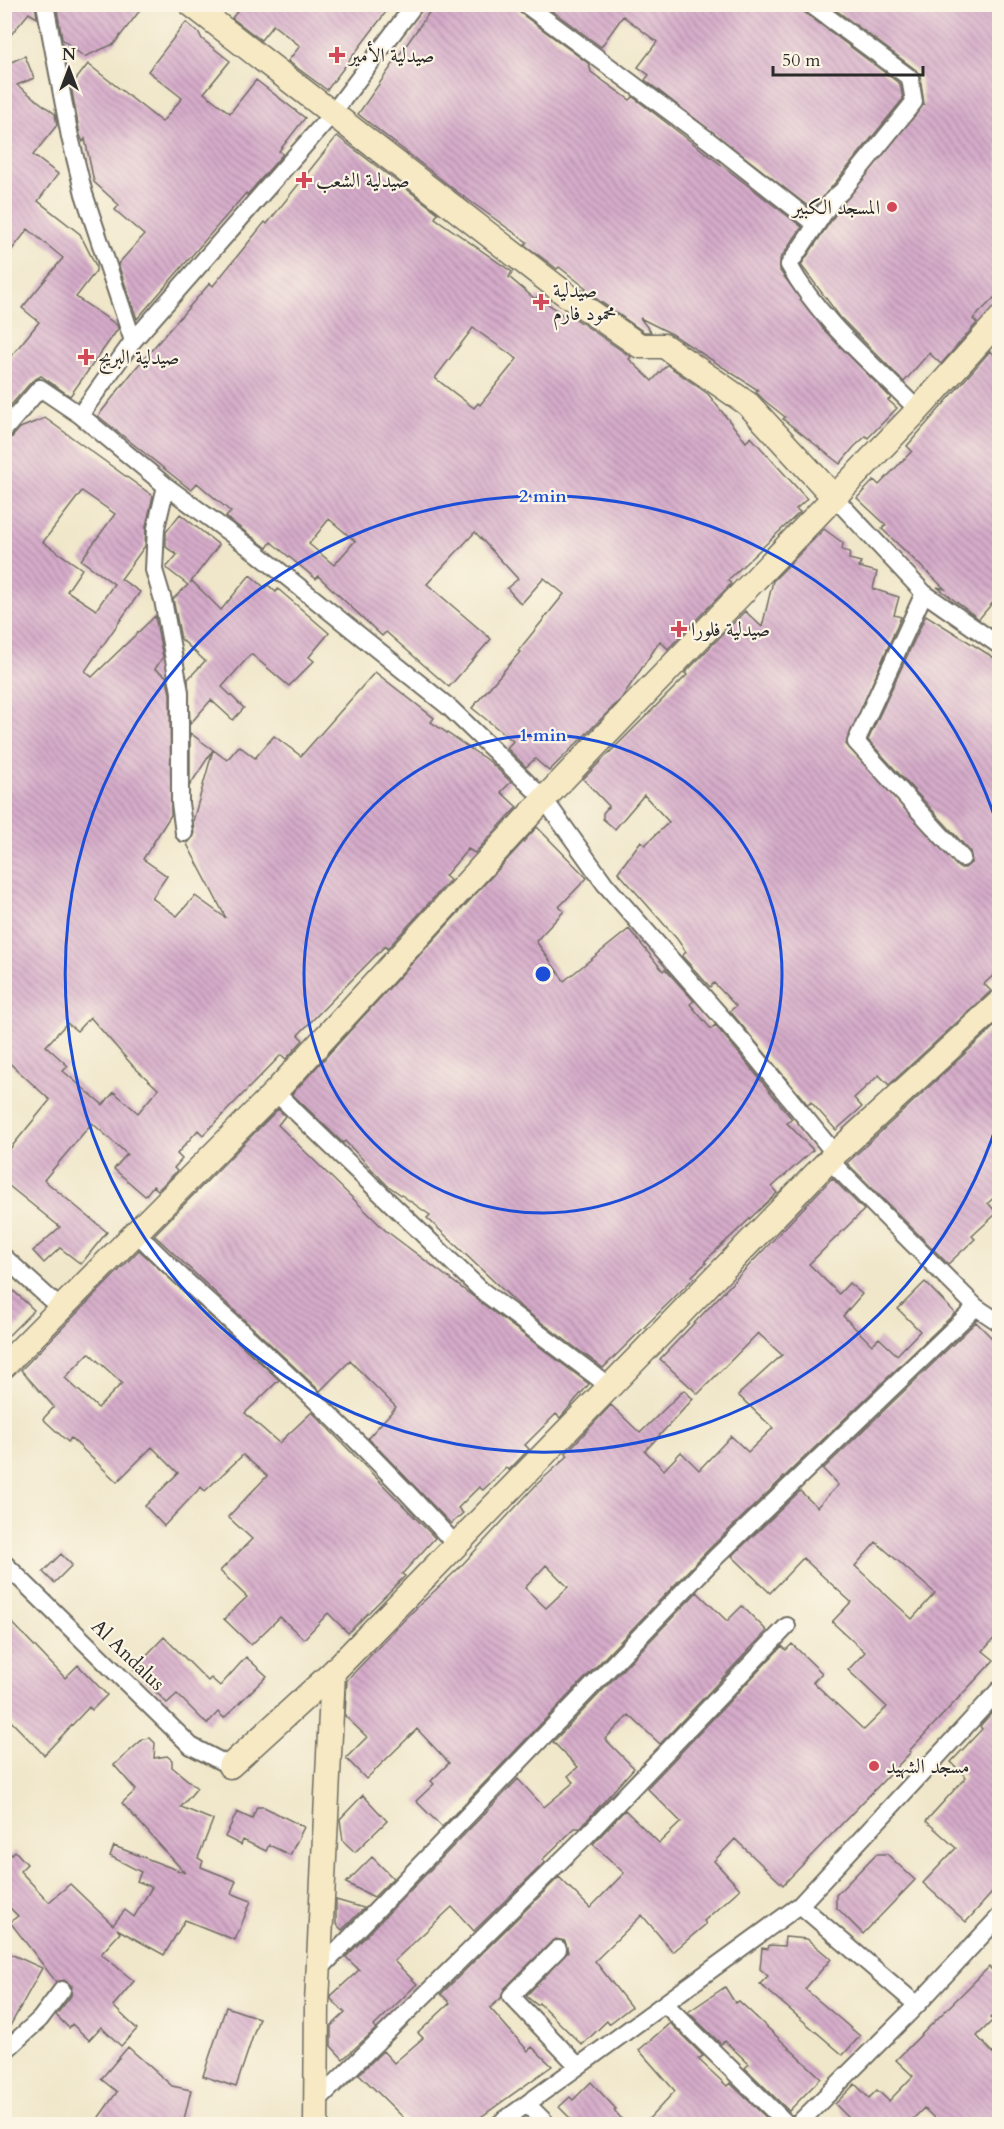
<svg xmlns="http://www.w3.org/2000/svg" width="1004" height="2129" font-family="Cardo,Amiri,serif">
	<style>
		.building { fill: url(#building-back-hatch); fill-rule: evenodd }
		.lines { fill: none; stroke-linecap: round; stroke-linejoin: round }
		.street-casing { stroke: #706d63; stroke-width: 20 }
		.secondary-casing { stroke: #706d63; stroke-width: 27 }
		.street { stroke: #fff; stroke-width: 16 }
		.secondary { stroke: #f6e9c3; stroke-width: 24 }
		.ring { fill: none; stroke: #1d4ed8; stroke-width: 3 }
		.poi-dot { fill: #d1495b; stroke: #fcf5e5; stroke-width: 2 }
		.labels { text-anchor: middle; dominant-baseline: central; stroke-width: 4.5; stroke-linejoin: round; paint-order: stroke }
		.poi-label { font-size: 20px; fill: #2b2b2b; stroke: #fcf5e5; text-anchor: start }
		.street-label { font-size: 20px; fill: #2b2b2b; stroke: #fcf5e5 }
		.centre { fill: #1d4ed8; stroke: #fcf5e5; stroke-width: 3 }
		.ring-label { font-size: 18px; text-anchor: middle; font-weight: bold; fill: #1d4ed8; stroke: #fcf5e5; stroke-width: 4.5; stroke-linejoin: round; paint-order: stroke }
	</style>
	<defs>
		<pattern id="building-back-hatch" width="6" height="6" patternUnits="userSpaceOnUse" patternTransform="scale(1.5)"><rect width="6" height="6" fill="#d6acca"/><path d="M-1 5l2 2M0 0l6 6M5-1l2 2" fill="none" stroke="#ae8ca4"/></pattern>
	</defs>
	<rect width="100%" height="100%" fill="#fcf5e5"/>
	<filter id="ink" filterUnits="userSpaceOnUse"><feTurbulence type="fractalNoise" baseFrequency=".0167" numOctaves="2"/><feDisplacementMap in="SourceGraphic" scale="12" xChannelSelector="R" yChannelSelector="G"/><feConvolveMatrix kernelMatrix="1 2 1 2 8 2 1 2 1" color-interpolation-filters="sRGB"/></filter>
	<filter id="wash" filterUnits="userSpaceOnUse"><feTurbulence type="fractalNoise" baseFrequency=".008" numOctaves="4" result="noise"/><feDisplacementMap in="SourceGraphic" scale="24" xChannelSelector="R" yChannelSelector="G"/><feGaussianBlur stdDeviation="1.35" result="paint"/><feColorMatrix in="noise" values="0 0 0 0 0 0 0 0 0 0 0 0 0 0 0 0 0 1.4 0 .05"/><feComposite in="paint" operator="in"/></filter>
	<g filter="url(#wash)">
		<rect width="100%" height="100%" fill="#f0e7ca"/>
		<g id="blocks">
			<path class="building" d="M13 4H35L37 18 29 13 4 43V15Z
				M56 4H145L114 44 84 57 62 39Z
				M243 4H392L327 90 288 61 300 46 273 25 261 40 232 18Z
				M435 4H515L519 12 589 64 591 72 630 100 633 97 802 227 780 259V271L824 330 891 398 888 400 897 408 868 438 866 436 854 447 840 464 783 419 785 417 765 401 756 392 758 390 672 334 640 318 651 332H644L584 290 586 288 559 267 557 269 525 245 527 242 456 191 358 114Z
				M543 4H800L804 12 900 84 903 99 813 210 645 80 649 75 638 67 657 42 623 16 601 47Z
				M828 4H999V293L973 319 977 323 941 364 929 353 904 382 840 317 801 265 841 206 924 104 920 76 916 70Z
				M186 22 199 33 202 39 230 61 204 93 230 113 256 80 305 118 279 151 283 154 247 195 246 193 137 319 118 264 144 235 115 210 119 205 94 182 85 139 83 142 80 135 71 86 88 64 162 122 182 98 148 71Z
				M25 56 34 78 17 85 55 114 57 125 33 155 58 174 38 201 80 234 96 266V271L76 297 117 325 118 329 70 396 41 376 32 381 4 413V365L39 322 22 308 63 258 28 229 4 260V65Z
				M337 136 438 213 435 218 512 272 509 277 535 299 538 296 564 316 567 313 631 357 629 359 652 381 667 365 708 394 746 442 751 437 807 499 796 509 800 512 728 580 731 584 668 649 660 641 621 699 549 771 535 759 526 767 507 748 513 741 472 708 520 652 518 651 564 594 544 578 521 604 507 588 518 579 475 532 427 584 491 639 449 687 386 632 382 636 318 576 316 579 271 542 267 548 226 517 231 512 197 483 191 490 98 416 135 369 210 283 213 286 265 222 267 224ZM473 328 517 359 480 405 478 403 474 408 435 378ZM329 519 355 541 334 565 309 544Z
				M990 351 999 359V595L979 619 937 587 945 589 882 529 886 525 857 498 874 480 879 485 912 451 907 446Z
				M45 418 153 496 146 526 145 546 121 579 140 592 85 671 92 677 155 616 163 657 155 669 166 676 170 693 171 815 143 859 167 876 152 898 177 916 195 896 226 918 187 844 194 836 193 821 213 750 190 785V733L227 760 239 746 255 758 274 736 301 756 375 672 434 718 431 722 490 762 511 782 501 792 517 807 475 853 468 849 445 876 450 880 387 949 385 946 298 1035 303 1040 286 1059 281 1055 203 1135 198 1130 177 1154 182 1159 174 1168 177 1171 158 1190 153 1186 145 1196 114 1169 127 1154 92 1123 44 1180 107 1232 81 1264 60 1248 44 1263 33 1251 60 1227 4 1182V1156L50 1100 4 1058V440L12 437 20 428ZM82 491 115 514 81 560 114 584 96 610 67 591 82 569 43 542ZM90 1017 133 1066 158 1089 138 1113 114 1092 103 1105 63 1071 68 1066 46 1046 67 1023 77 1031Z
				M180 514 219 545 190 583 192 581 221 610 250 575 265 588 268 585 276 592 278 589 329 633 309 657 314 661 289 686 251 654 222 687 244 708 233 720 211 700 190 724 188 679 205 661 181 639 173 599 188 585 166 568 177 555 166 547V532Z
				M824 529 843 543 842 550 850 552 849 559 861 562 859 567 877 572 873 589 899 597 894 615 901 617 846 744 959 868H965L972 862 970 851 868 740 926 615 999 661V970L984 984 991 991 889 1085 879 1075 854 1098 862 1107 836 1130 811 1102 808 1105 730 1011 736 1006 714 983 710 987 682 956 686 952 677 939 618 872 641 841 645 845 669 822 644 795 615 829 603 819V813L609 806 583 779 687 675 685 673 745 611 762 627 773 581Z
				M537 827 587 878 559 907 564 911 536 941 564 981 629 929 663 971 665 969 694 1001 690 1004 711 1029 715 1025 738 1052 792 1119 787 1123 813 1150 772 1187 777 1193 705 1261 706 1263 692 1276 694 1278 603 1368 522 1308 427 1218 430 1215 387 1185 345 1141 343 1143 292 1094Z
				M999 1022V1193L988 1203 997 1213 972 1236 975 1239 948 1264 847 1163Z
				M278 1109 285 1116 278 1125 385 1230 589 1384 560 1418 556 1414 525 1445 529 1449 509 1470 506 1468 483 1490 479 1487 458 1508 463 1513 451 1524 368 1438 396 1407 350 1361 320 1391 154 1235Z
				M832 1178 864 1210 809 1264 839 1294 849 1283 862 1294 843 1316 872 1345 879 1338 897 1355 920 1331 898 1309 925 1282 955 1313 709 1549 442 1827 416 1801 434 1784 431 1781 449 1763 417 1729 366 1779 346 1758 367 1737 345 1716 347 1680 409 1615 461 1566 537 1484 568 1456 566 1453 611 1405 640 1433 684 1390 693 1399 645 1451 664 1470 681 1452 699 1470 731 1436 748 1452 773 1428 738 1395 782 1355 758 1333 698 1394 660 1359ZM546 1565 568 1587 546 1608 525 1588Z
				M139 1250 279 1380 245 1413 279 1443 312 1412 435 1538 402 1574 405 1576 348 1633 328 1613 304 1639 280 1617 251 1645 224 1619 247 1597 220 1571 252 1539 228 1517 267 1476 243 1455 205 1491 201 1487 164 1526 145 1506 178 1473 152 1447 117 1482 71 1438 68 1442 43 1419 54 1407 21 1370ZM89 1353 122 1383 98 1408 65 1378Z
				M4 1282 34 1310 4 1340Z
				M976 1322 999 1345V1633L983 1651 994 1660 909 1751 911 1752 783 1885 735 1839 714 1861 740 1889 704 1921 706 1924 673 1952 642 1915 595 1961 631 2007 609 2024 607 2021 582 2045 539 2003 537 2005 526 1996 568 1952 565 1941 556 1939 551 1942 504 1989 501 1998 490 2008 528 2051 532 2047 552 2066 471 2124H410L359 2074 383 2051 394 2063 423 2038 418 2033 450 2003 441 1994 559 1877 590 1908 624 1873 593 1844 625 1810 659 1843 681 1822 647 1788 782 1646 786 1650 792 1644 822 1673 813 1682 864 1730 887 1707 848 1670 865 1652 832 1622 851 1602 803 1558 770 1593 732 1556 800 1491 817 1507 838 1485 823 1469ZM876 1542 935 1593 912 1619 855 1566Z
				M61 1554 72 1565 54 1583 43 1572Z
				M697 1592 727 1621 742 1606 767 1631 660 1744 629 1715 605 1739 634 1768 580 1828H575L542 1860 545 1862 474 1931 452 1907 394 1961 417 1984 374 2026 376 2029 343 2059 331 2046V2026L345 2013 331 1999 332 1995 359 1970 346 1957 518 1779 544 1807 574 1782 568 1776 578 1767 553 1742Z
				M4 1614 65 1678 78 1665 107 1695 92 1710 89 1707 44 1755 4 1714Z
				M164 1637 208 1681 211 1678 220 1686 246 1657 267 1676 224 1718 218 1712 207 1724 177 1694 167 1703 133 1669Z
				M999 1705V1885L966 1922 923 1883 956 1848 926 1821 966 1777 951 1762 982 1729 980 1726Z
				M150 1738 155 1743 154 1758 167 1756 172 1760V1767L197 1788 181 1807 213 1820 198 1858 203 1861 201 1867 236 1881 231 1893 251 1901 235 1940 185 1920 164 1955 117 1929 120 1933 101 1954 134 1981 113 2006 137 2029 121 2046 101 2027 89 2040 72 2024 69 2028 56 2015 71 1996 72 1986 64 1980 56 1982 10 1922 18 1916 4 1902V1854L8 1858 15 1851 27 1864 20 1871 49 1902 70 1884 113 1925 125 1910 134 1917 152 1887 137 1881 141 1872 110 1856 114 1846 185 1873 122 1803 136 1790 114 1765 143 1739Z
				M363 1795 387 1821 355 1852 343 1841 340 1819Z
				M257 1807H264L304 1827 290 1855 269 1845 266 1851 243 1840 241 1845 225 1837 237 1812 252 1819Z
				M876 1854H887L915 1880 863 1934 836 1907V1895Z
				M372 1857 393 1878 374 1897 346 1883Z
				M336 1900 364 1908 342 1930 336 1924Z
				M785 1937 807 1939 831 1959 805 1989 860 2036 843 2055 760 1984 768 1976 760 1969 762 1948 768 1949 769 1945 784 1946Z
				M4 1951 42 1968 4 2037Z
				M989 1967 999 1977V2008L990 2018 993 2020 977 2036 999 2060V2112L986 2124H940L924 2108 908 2124H855L835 2104 855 2084 869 2098 877 2090 889 2101 913 2076 896 2060Z
				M725 1987 735 2003 739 2001 821 2078 789 2111 745 2068 749 2064 725 2041 721 2044 688 2012Z
				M226 2007 259 2018 236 2087 203 2076Z
				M670 2023 703 2056 698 2059 727 2086 730 2083 773 2124H644L675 2091 639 2050Z
				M128 2047 172 2086 191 2090 183 2124H94L117 2092 101 2079Z
				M591 2082 616 2109 614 2110 626 2124H576L559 2107 570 2097 573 2100Z"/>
		</g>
	</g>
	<g filter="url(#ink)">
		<use href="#blocks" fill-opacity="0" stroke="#706d63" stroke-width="1.5"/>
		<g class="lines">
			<g class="street-casing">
				<path id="street" d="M45 4 70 137 84 194 133 341
					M525 4 708 140 816 225 789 265C820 321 874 365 918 410
					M810 4 910 78 914 102 842 191 833 199 816 225
					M80 415 133 341 332 114 415 4
					M4 430 40 388 80 415 166 486 257 553 450 708 544 799 605 884 746 1045 835 1154 836 1167 976 1307 1000 1323
					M166 486 156 528 154 570 163 600 180 692V803L184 833
					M834 497 924 593 1000 646
					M924 593 856 742 962 858
					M275 1092 481 1290 609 1386
					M137 1233C177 1276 223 1313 266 1354 332 1415 395 1478 455 1544
					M4 1257 60 1308
					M4 1563 191 1746 230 1766
					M800 1905 917 2005
					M558 1949 511 1996 578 2066
					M319 1970 716 1557 976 1307
					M666 2005 787 2124
					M4 2052 40 2019 62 1990
					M316 2102 587 1835 787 1626
					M528 2105 547 2124
					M499 2124 800 1905 1000 1689
					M798 2124 917 2005 1000 1916"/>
			</g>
			<g class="secondary-casing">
				<path id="secondary" d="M191 4 568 296 640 346H664L748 404 834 497
					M4 1366 275 1092 544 799 918 410 1000 319
					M230 1766 333 1672 835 1154 1000 1002
					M316 2124 317 2003 333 1672"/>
			</g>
			<use href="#street" class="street"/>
			<use href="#secondary" class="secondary"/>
		</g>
	</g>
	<g class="ring">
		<circle cx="543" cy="974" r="239"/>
		<path d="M999 1118A478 478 0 1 1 999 830"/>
	</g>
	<g class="poi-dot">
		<path d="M334 46h6v6h6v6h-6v6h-6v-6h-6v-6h6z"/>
		<path d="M301 171h6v6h6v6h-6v6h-6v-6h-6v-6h6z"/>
		<circle cx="892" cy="207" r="6"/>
		<path d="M538 293h6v6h6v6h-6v6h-6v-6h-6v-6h6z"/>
		<path d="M83 348h6v6h6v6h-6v6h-6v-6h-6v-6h6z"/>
		<path d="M676 620h6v6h6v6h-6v6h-6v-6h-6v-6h6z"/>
		<circle cx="874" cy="1766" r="6"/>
	</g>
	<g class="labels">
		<g class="poi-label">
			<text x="349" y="55">صيدلية الأمير</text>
			<text x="316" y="180">صيدلية الشعب</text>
			<text x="880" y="207" text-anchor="end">المسجد الكبير</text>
			<text x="553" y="290">صيدلية<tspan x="553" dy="23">محمود فارم</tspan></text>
			<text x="98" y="357">صيدلية البريج</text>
			<text x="691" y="629">صيدلية فلورا</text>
			<text x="886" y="1766">مسجد الشهيد</text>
		</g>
		<g class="street-label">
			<text transform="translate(128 1655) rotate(44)">Al Andalus</text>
		</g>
	</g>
	<circle cx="543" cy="974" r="9" class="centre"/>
	<g class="ring-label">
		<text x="543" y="502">2 min</text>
		<text x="543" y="741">1 min</text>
	</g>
	<rect width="1004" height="2129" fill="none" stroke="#fcf5e5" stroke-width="24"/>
	<g transform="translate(69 69)" stroke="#fcf5e5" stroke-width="4.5" paint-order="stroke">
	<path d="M0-4.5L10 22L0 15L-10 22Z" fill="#2b2b2b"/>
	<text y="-9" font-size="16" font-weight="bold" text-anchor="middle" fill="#2b2b2b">N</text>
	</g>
	<path d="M773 66v9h150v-9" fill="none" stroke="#2b2b2b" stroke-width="3"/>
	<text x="782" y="66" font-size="18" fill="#2b2b2b" stroke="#fcf5e5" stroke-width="4.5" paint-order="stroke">50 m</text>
</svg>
